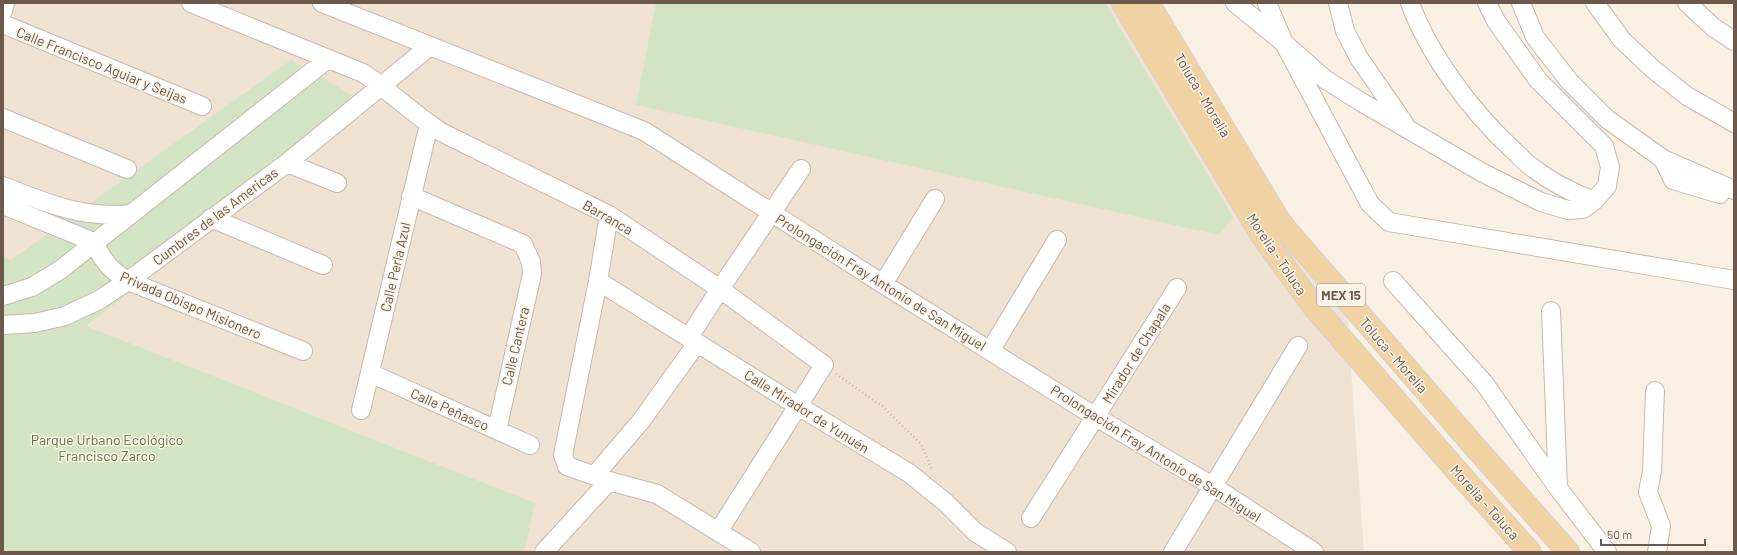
<svg xmlns="http://www.w3.org/2000/svg" width="1737" height="555" font-family="Barlow,sans-serif">
	<style>
		.residential { fill: #efe2d3 }
		.green { fill: #d2e4c4 }
		.lines { fill: none; stroke-linecap: round; stroke-linejoin: round }
		.minor-casing { stroke: #c8b8ab; stroke-width: 20 }
		.major-casing { stroke: #d6d0cd; stroke-width: 24 }
		.path { stroke: #cfb3a2; stroke-width: 2.5; stroke-dasharray: 1 3; stroke-linecap: butt }
		.minor { stroke: #fff; stroke-width: 18 }
		.major { stroke: #f0d2a3; stroke-width: 22 }
		.labels { text-anchor: middle; dominant-baseline: central; stroke-width: 3; stroke-linejoin: round; paint-order: stroke }
		.shield { fill: #fcf4e9; stroke: #98877b; stroke-width: 1 }
		.shield-label { font-size: 13px; font-weight: bold; fill: #6d584c }
		.street-label { font-size: 14px; fill: #6d584c; stroke: #fcf4e9 }
		.park-label { font-size: 14px; fill: #577849; stroke: #fcf4e9 }
	</style>
	<rect width="100%" height="100%" fill="#f9f0e3"/>
	<path class="residential" d="M3 3H1157L1279 208 1345 284 1364 552H3Z"/>
	<path class="green" d="M656 3H1105L1233 217 1219 235 636 105Z
		M291 60 371 106 86 326 535 503 524 552H3V257L11 260Z"/>
	<g class="lines">
		<g class="minor-casing">
			<path id="minor" d="M191 3 363 73C390 91 413 114 441 132L609 215 720 289 824 365 718 532
				M322 3 644 131 883 284 1096 417 1214 487 1314 552
				M1235 3 1284 43 1326 80 1363 103 1483 173 1541 202 1568 210 1583 209 1594 201 1607 186 1610 167 1604 146 1538 80 1496 21 1487 3
				M1267 3 1284 43 1370 204 1389 222 1734 280
				M1338 3 1345 31 1359 58 1404 123
				M1410 3C1429 55 1472 112 1512 149 1519 155 1525 163 1533 168 1551 182 1573 193 1594 201
				M1521 3 1535 37 1569 81 1607 119 1663 159 1734 190
				M1595 3 1622 40 1654 70 1687 96 1734 123
				M1687 3 1713 27 1734 41
				M3 11 5 3
				M3 24 202 106
				M3 118 127 169
				M1663 159 1673 180 1720 194
				M287 163 337 183
				M3 186C45 203 84 219 131 214
				M411 196 523 244 531 262 532 274 497 430
				M3 205 94 242C102 260 111 271 128 281L303 351
				M609 215 598 281 563 455 567 466 609 481 657 494 751 552
				M211 218 323 265
				M598 281 798 406 909 473 945 502 975 532 1007 552
				M1393 281 1484 383 1558 488 1607 552
				M883 284 935 199
				M3 296 32 287 60 270 328 59
				M1551 311 1558 488
				M3 325 35 323 65 316 99 300 128 281 287 163 430 46
				M689 337 720 289 801 169
				M990 351 1057 240
				M370 373 530 445
				M1655 391 1652 471 1648 492 1661 526 1657 552
				M361 410 429 124
				M594 476 641 421 697 343
				M1031 518 1177 288
				M544 552 609 481
				M1173 552 1298 346"/>
		</g>
		<g class="major-casing">
			<path id="major" d="M1123 3 1263 237 1314 307 1464 479 1530 552
				M1148 3 1278 219 1288 232 1475 447 1568 552"/>
		</g>
		<path class="path" d="M836 374 882 406 921 444 932 470"/>
		<use href="#minor" class="minor"/>
		<use href="#major" class="major"/>
	</g>
	<g class="labels">
		<rect class="shield" x="1317" y="284" width="48" height="22" rx="3"/>
		<g class="shield-label">
			<text x="1341" y="295">MEX 15</text>
		</g>
		<g class="street-label">
			<text transform="translate(102 65) rotate(22)">Calle Francisco Aguiar y Seijas</text>
			<text transform="translate(1203 95) rotate(59)">Toluca - Morelia</text>
			<text transform="translate(215 216) rotate(-37)">Cumbres de las Americas</text>
			<text transform="translate(608 217) rotate(30)">Barranca</text>
			<text transform="translate(1277 254) rotate(56)">Morelia - Toluca</text>
			<text transform="translate(395 267) rotate(-77)">Calle Perla Azul</text>
			<text transform="translate(881 282) rotate(32)">Prolongación Fray Antonio de San Miguel</text>
			<text transform="translate(191 305) rotate(23)">Privada Obispo Misionero</text>
			<text transform="translate(515 346) rotate(-77)">Calle Cantera</text>
			<text transform="translate(1136 353) rotate(-58)">Mirador de Chapala</text>
			<text transform="translate(1394 355) rotate(49)">Toluca - Morelia</text>
			<text transform="translate(450 409) rotate(24)">Calle Peñasco</text>
			<text transform="translate(807 411) rotate(32)">Calle Mirador de Yunuén</text>
			<text transform="translate(1156 453) rotate(32)">Prolongación Fray Antonio de San Miguel</text>
			<text transform="translate(1485 502) rotate(48)">Morelia - Toluca</text>
		</g>
		<g class="park-label">
			<text x="107" y="439">Parque Urbano Ecológico<tspan x="107" dy="16">Francisco Zarco</tspan></text>
		</g>
	</g>
	<rect width="1737" height="555" fill="none" stroke="#6d584c" stroke-width="8"/>
	<path d="M1601 539v6h104v-6" fill="none" stroke="#6d584c" stroke-width="2"/>
	<text x="1607" y="539" font-size="12" fill="#6d584c" stroke="#fcf4e9" stroke-width="3" paint-order="stroke">50 m</text>
</svg>
